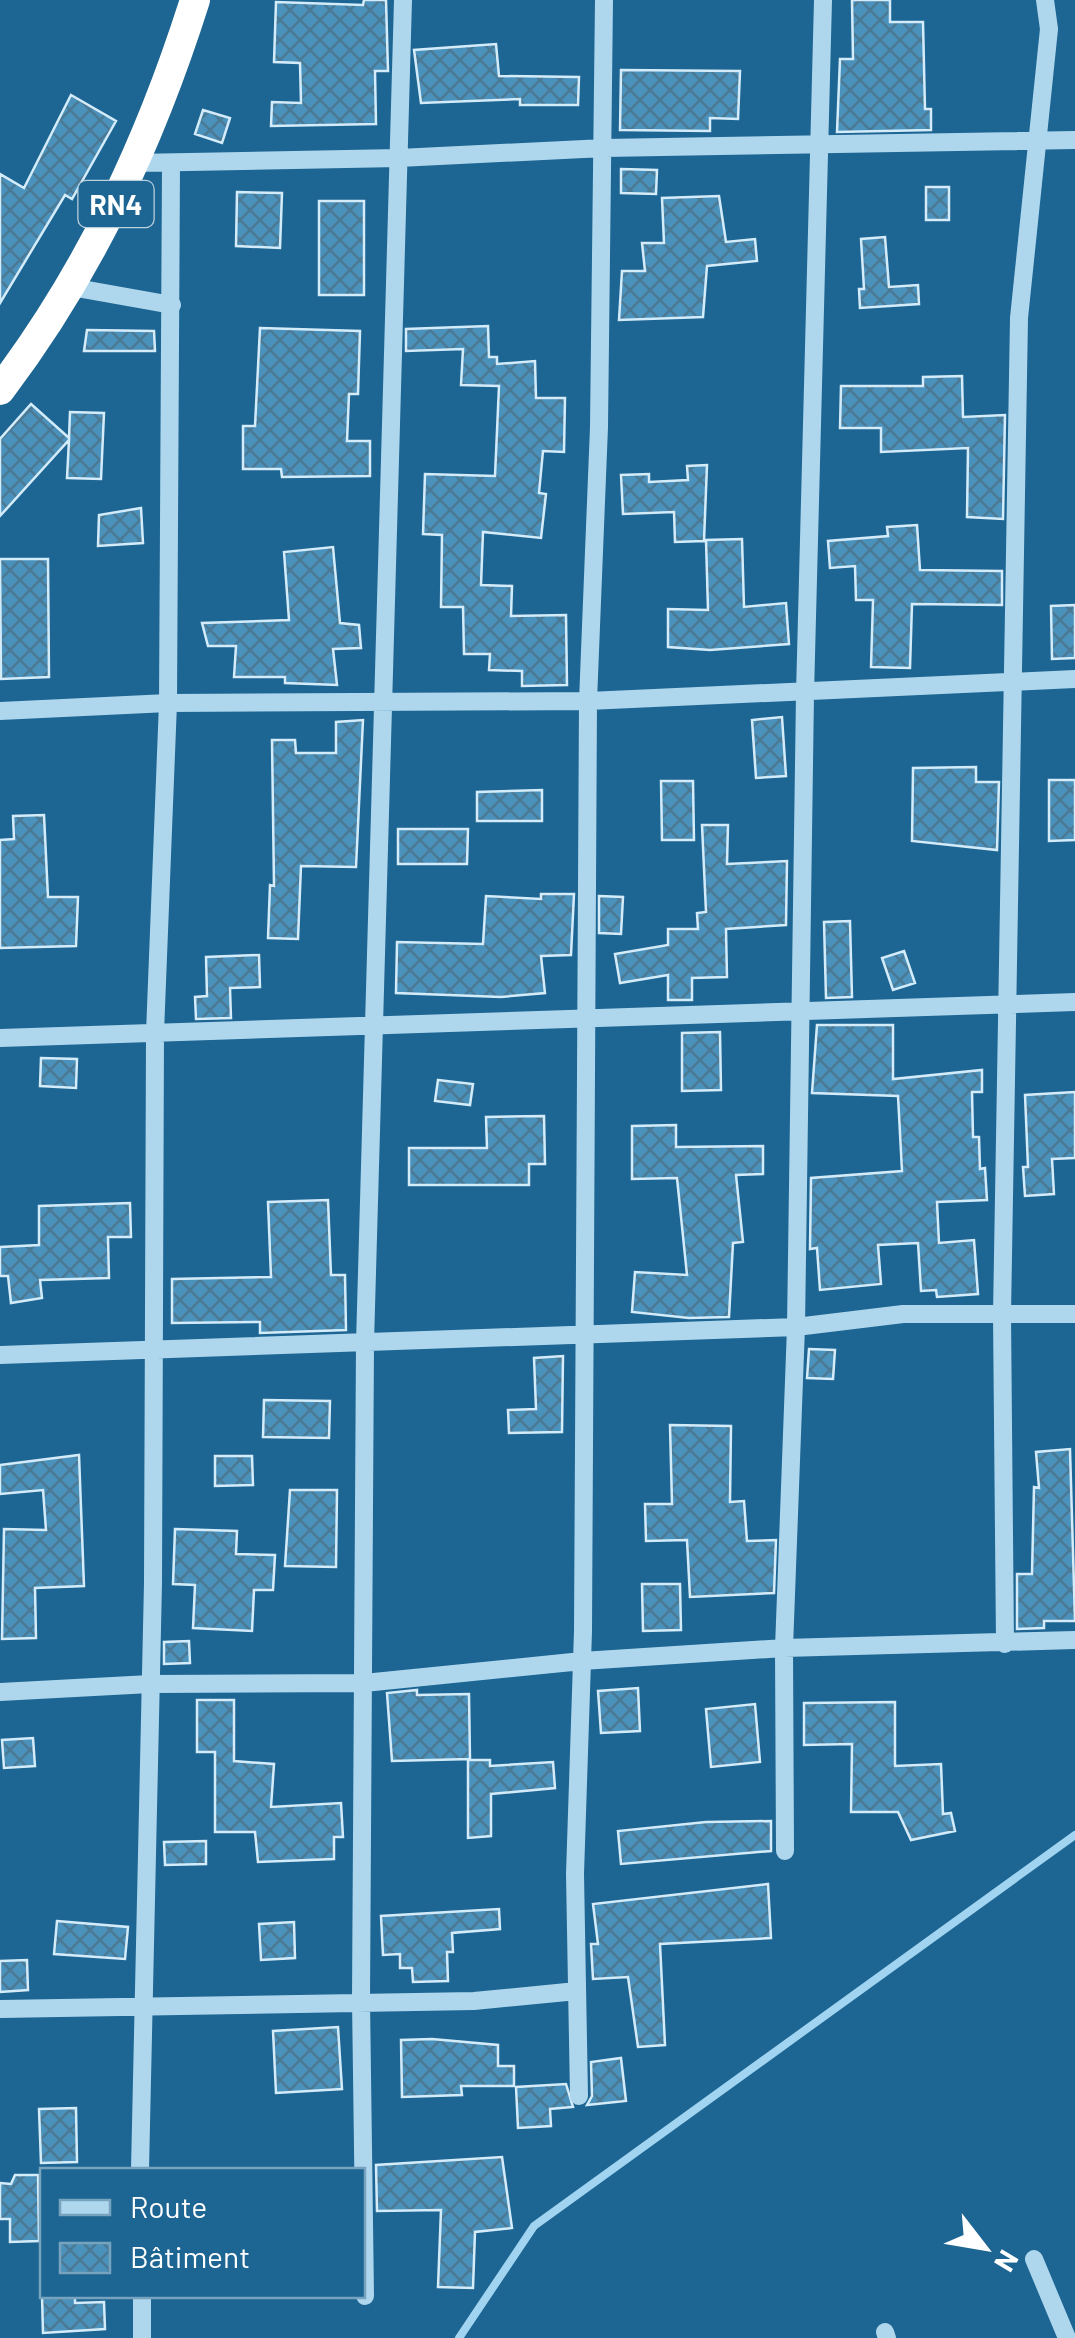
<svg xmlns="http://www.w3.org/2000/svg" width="1075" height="2338" font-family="Barlow,sans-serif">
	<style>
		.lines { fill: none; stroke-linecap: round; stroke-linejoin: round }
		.stream { stroke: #a1d4f0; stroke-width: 8 }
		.building { fill: url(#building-cross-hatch); stroke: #d4ecfa; stroke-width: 2.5 }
		.minor { stroke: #aed7ee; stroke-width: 18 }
		.highway { stroke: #fff; stroke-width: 30 }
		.labels { text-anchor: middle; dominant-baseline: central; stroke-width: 10; stroke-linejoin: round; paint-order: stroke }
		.shield { fill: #1d6592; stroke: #bbd1de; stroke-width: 2.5 }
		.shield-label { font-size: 28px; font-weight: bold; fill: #fff }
	</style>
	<defs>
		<pattern id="building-cross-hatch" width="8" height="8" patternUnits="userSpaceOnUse" patternTransform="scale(2.5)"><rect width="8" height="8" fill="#4a91bb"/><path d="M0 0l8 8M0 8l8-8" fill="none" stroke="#4b7994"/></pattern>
	</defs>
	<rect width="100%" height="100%" fill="#1d6592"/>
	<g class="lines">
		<path class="stream" d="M459 2338 534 2226 1075 1835"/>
	</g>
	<path class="building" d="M364 0H386L388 71H375L376 124 271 126 272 102 301 103 300 63 274 62 276 2 363 5Z
		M852 0H890V22H923L925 109H931V130L837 132 840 59H853Z
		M496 44 499 76 579 77 578 105H520V99L421 103 414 50Z
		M621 70 740 71 738 119 710 118V131L620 130Z
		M71 95 116 121 72 199 65 195 0 303V174L24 188Z
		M203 110 230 118 222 143 195 134Z
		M621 169 657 170 656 194 621 193Z
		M926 187H949V220H926Z
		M237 192 282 193 280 248 236 246Z
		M719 196 726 242 755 239 757 261 707 266 703 317 619 320 622 271H645L642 243H664L662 198Z
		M319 201H364V295H319Z
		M885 237 889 287 918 285 919 304 860 308 859 289H864L861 239Z
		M488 326 489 357H497V364L535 361 536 398H565L564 452 543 451 539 493 546 494 541 538 483 532 481 585 512 586 511 616 566 615 567 685 522 686V671L489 670 490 654H464L463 607H441L442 535 423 534 425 474 495 476 499 386 461 385 463 349 406 351V329Z
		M260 328 360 331 358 394H349L347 441H370V476L282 477 281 469H243V426H255Z
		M87 330 154 331 155 351H84Z
		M962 376 963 417 1005 415 1003 519 967 517 968 448 881 452V428H840L841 386H923V377Z
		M31 404 69 438 70 412 104 413 101 479 67 478 69 440 0 516V439Z
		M707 465 704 541 675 542 674 512 623 514 621 475 649 474V482L688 480 687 466Z
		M141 508 143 543 98 546 99 515Z
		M917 525 920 570 1002 571V605L912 604 910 668 871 667 873 600H856L855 566 830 568 828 541 888 536 887 527Z
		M742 539 744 607 786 603 789 644 710 650 668 647V609L708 610 706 540Z
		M333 547 340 623 359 625 361 648 333 649 337 685 285 683V677H234L236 646H208L202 623 289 620 284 552Z
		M0 559H48L49 677 1 679Z
		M1075 605V658L1052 659 1051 606Z
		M782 717 786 776 756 778 752 720Z
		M363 720 356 867 301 866 298 939 268 938 270 885 274 886 272 740H295L296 753H336V722Z
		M976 767V782H999L997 850 912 841 913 768Z
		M1049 780H1075V840L1049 841Z
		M661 781H693L694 840H662Z
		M542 790V821H477V792Z
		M44 815 48 897H78L76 946 0 948V840L14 839 13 816Z
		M702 825H728L727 864 787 861 786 925 726 929 727 977 692 978V1000H668V975L620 983 615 954 668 945V929H698L697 913 706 912Z
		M398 829H468L467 864H398Z
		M541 894H574L571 955 541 956 545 993 501 997 396 993 397 942 483 944 486 896 541 899Z
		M599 896 623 897 621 934 599 933Z
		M850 921 852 997 826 998 824 922Z
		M904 951 915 983 893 990 882 958Z
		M259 955 260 987 230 988 231 1018 196 1019 195 997 207 996 206 957Z
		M817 1025H893V1079L982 1070V1092H972L973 1137H979L980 1169 985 1168 987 1200 937 1202 939 1243 974 1240 978 1294 937 1297 936 1290 921 1291 918 1243 878 1245 881 1284 820 1290 817 1248 810 1249 811 1178 902 1171 898 1096 812 1093Z
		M720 1032 721 1090 682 1091V1033Z
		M41 1058 77 1059 76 1088 40 1086Z
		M438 1080 473 1084 470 1105 435 1101Z
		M1075 1092V1158L1052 1159 1054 1194 1025 1196 1023 1167H1028L1025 1095Z
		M544 1116 545 1164H529V1185H409V1148H487L486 1117Z
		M676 1125V1147L763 1146V1174L736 1175 743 1242 733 1243 729 1317 689 1318 632 1312 635 1272 687 1275 677 1178 632 1179V1126Z
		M328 1200 331 1275H345L346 1330 260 1333V1322L172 1323V1279L271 1277 268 1202Z
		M130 1203 131 1237H108L109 1278 40 1280 42 1298 11 1303 8 1276H0V1247L39 1245V1206Z
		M809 1349 835 1350 833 1379 807 1378Z
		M563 1356 562 1432 509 1433 508 1410 536 1409 534 1358Z
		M264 1400 330 1401 329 1438 263 1437Z
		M670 1425 731 1426 730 1502 744 1501 747 1541 776 1540 774 1593 690 1597 687 1540 646 1541 645 1504H672Z
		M1070 1449 1075 1621H1044V1628L1017 1629V1574H1032L1034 1487 1039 1488 1036 1452Z
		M79 1455 84 1586 35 1588 36 1638 2 1639 4 1529 46 1530 43 1490 0 1494V1465Z
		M215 1456H252L253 1485 215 1486Z
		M290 1490H337L336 1567 285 1566Z
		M175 1529 237 1531 236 1554 275 1555 273 1590H254L252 1631 193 1628 195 1585 173 1584Z
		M642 1584H680L681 1630 643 1631Z
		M189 1641 190 1663 164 1664V1642Z
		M638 1688 640 1731 601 1733 598 1691Z
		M417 1690V1695L469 1694 470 1759 392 1761 387 1693Z
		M197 1700H234V1761L274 1764 271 1807 341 1803 343 1837H334V1859L258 1862 255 1832H215V1752H197Z
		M895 1702V1766L941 1764 943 1814 951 1813 955 1831 911 1840 898 1812H851L852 1744 804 1745V1703Z
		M755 1704 760 1762 711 1767 706 1709Z
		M33 1738 35 1766 4 1768 2 1740Z
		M468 1760H490V1766L553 1762 555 1788 491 1794V1836L468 1838Z
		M771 1821V1851L621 1864 618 1831 706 1822Z
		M206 1841V1864L165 1865 164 1842Z
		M768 1884 771 1938 660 1944 665 2045 638 2047 628 1977 593 1979 591 1944H598L593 1904Z
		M499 1909 500 1929 452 1933 453 1952H447L448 1981 413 1982 412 1968H400V1954L383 1955 381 1916Z
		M57 1921 128 1927 125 1959 54 1954Z
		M294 1922 295 1958 261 1960 259 1924Z
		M27 1960 28 1990 0 1992V1961Z
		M338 2027 342 2089 276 2093 273 2031Z
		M432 2039 498 2045V2066H514V2086H461L462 2095 402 2097 401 2040Z
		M621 2058 626 2101 587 2105 592 2096 591 2062Z
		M566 2084 573 2107 550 2109 551 2126 518 2128 516 2087Z
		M76 2108 77 2162 41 2163 39 2109Z
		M502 2157 512 2228 475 2232 473 2288 438 2287 441 2210 377 2211 376 2165Z
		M15 2175H38L39 2241 10 2242V2219H0V2183L11 2184Z
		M42 2296H75V2303L104 2302 105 2329 43 2333Z"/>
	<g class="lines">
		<path class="minor" d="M135 163 399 158 604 148 1075 140
			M71 287 172 305
			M0 711 168 703 588 701 1075 679
			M0 1038 1075 1002
			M0 1355 796 1327 903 1314H1075
			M1005 1644 1002 1314 1019 318 1049 29 1045 0
			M0 1692 150 1684 364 1683 582 1661 784 1648 1075 1640
			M785 1851 784 1648 796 1327 805 694 823 0
			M0 2009 474 2001 577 1991
			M579 2096 575 1874 583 1631 588 701 599 427 604 0
			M140 2170 153 1583 155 1033 168 703 171 166
			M1034 2259 1067 2338
			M142 2296V2338
			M365 2296 361 2000 365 1343 403 0
			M885 2332 887 2338"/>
		<path class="highway" d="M0 390C90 271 150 142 195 0"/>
	</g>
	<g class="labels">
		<rect class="shield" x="78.5" y="181" width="75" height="46" rx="8"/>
		<g class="shield-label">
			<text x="116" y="204">RN4</text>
		</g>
	</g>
	<rect x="40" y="2168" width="325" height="130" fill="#1d6592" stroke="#77a3be" stroke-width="2.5"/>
	<rect x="60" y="2200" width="50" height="15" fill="#aed7ee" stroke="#77a3be" stroke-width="2.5"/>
	<text x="130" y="2218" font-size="30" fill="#ffffff">Route</text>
	<rect x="60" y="2243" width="50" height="30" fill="url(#building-cross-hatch)" stroke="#77a3be" stroke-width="2.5"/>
	<text x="130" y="2268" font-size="30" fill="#ffffff">Bâtiment</text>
	<g transform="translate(985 2248) rotate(121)" stroke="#1d6592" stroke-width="8" paint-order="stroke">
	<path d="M0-8L18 38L0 25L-18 38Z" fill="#ffffff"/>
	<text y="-15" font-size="28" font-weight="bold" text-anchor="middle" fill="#ffffff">N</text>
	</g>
</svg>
